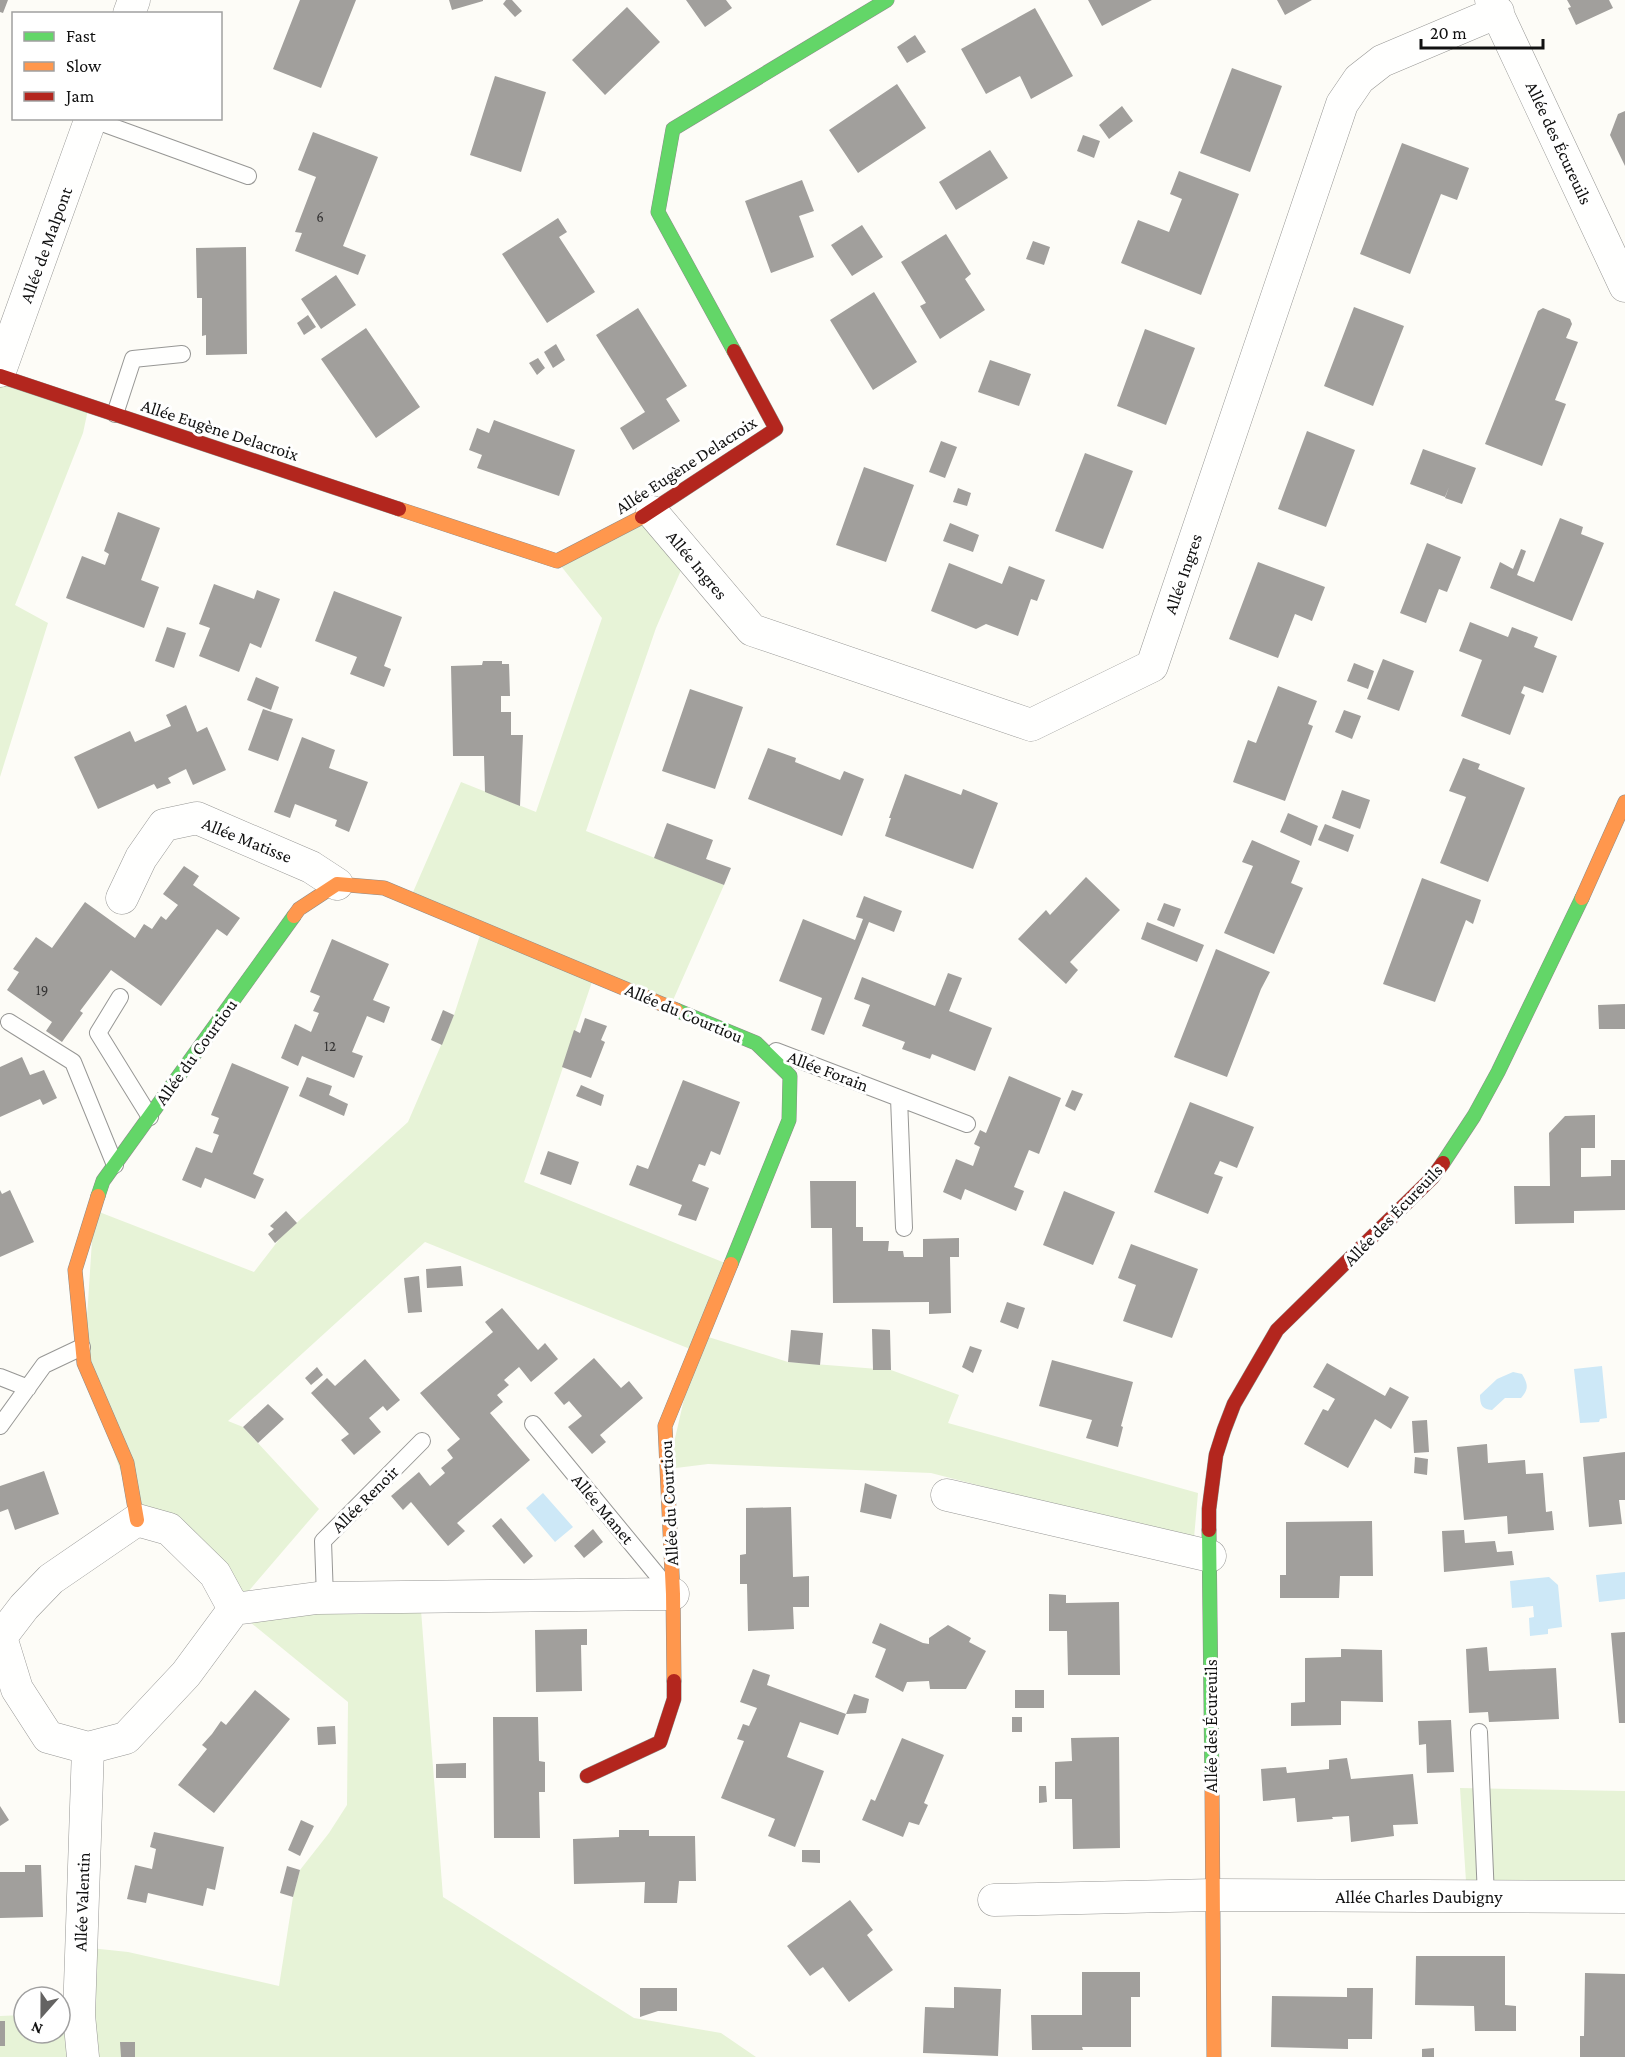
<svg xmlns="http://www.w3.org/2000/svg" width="1625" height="2057" font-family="'Crimson Pro',serif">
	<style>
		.green { fill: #e7f3d7 }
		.water { fill: #cde8f7 }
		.building { fill: #a19f9c }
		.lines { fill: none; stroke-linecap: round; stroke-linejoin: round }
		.lane-casing { stroke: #979795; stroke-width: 18 }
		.street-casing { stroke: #979795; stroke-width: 33 }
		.fast-casing { stroke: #8e8d8b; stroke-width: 15 }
		.slow-casing { stroke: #8e8d8b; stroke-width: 15 }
		.jam-casing { stroke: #8e8d8b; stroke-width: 15 }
		.lane { stroke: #fffffe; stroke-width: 16 }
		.street { stroke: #fffffe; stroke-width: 32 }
		.fast { stroke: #63d668; stroke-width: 14 }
		.slow { stroke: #ff974d; stroke-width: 14 }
		.jam { stroke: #b3261e; stroke-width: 14 }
		.labels { text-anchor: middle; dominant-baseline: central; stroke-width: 6; stroke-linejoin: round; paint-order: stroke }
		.number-label { font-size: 15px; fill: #353434 }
		.street-label { font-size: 18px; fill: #111; stroke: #fff }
	</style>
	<rect width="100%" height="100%" fill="#fdfcf7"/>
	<path class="green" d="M0 376 89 405 83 433 15 605 48 623 0 777Z
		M652 512 688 554 656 628 586 831 724 885 670 1007 594 976 524 1182 730 1265 702 1335 788 1362 891 1370 959 1395 948 1423 1198 1493 1194 1538 1144 1528 931 1473 708 1464 668 1469 695 1351 425 1242 228 1421 243 1427 319 1509 234 1608 420 1597 443 1897 634 2018 721 2033 756 2057H0V2016L24 2015V2033H60V2015H78L81 1947 128 1952 279 1986 293 1897 300 1870 329 1833 347 1805 348 1702 234 1609 137 1520 84 1363 94 1210 254 1272 281 1237 408 1122 454 1015 482 929 410 899 461 782 536 812 602 618 557 561Z
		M1460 1788 1625 1791V1897H1467Z"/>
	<path class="water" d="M1602 1366 1607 1418 1600 1419 1599 1422 1580 1423 1574 1369Z
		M1513 1372 1522 1374C1528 1384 1529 1389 1521 1398H1505L1492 1410C1482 1409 1480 1405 1480 1395L1497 1379Z
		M543 1493 573 1527 555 1542 526 1508Z
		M1625 1572V1599L1599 1602 1596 1575Z
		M1549 1577 1558 1585 1562 1627 1548 1629V1634L1530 1636 1529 1618 1534 1617 1533 1606 1512 1608 1510 1581Z"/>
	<path class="building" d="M0 0H8L3 13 0 12Z
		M300 0H356L321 88 273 69Z
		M449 0H483V1L452 10Z
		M506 0H512L522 11 515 17 503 4Z
		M686 0H726L732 8 705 27Z
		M1088 0H1152L1102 26Z
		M1277 0H1312L1285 15Z
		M1567 0H1609L1613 8 1576 25 1568 8 1571 7Z
		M627 7 660 42 605 95 572 60Z
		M1035 8 1073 76 1031 99 1020 76 986 94 961 49Z
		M915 35 926 52 907 63 897 47Z
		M1232 68 1282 86 1250 172 1200 153Z
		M495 76 546 92 521 172 470 155Z
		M897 84 926 128 858 173 829 130Z
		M1122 106 1133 121 1109 139 1099 125Z
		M1625 111V166L1610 135 1618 114Z
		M313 132 378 157 343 246 366 255 358 275 295 251 302 233 295 232 316 177 298 170Z
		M1083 135 1100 141 1094 158 1077 151Z
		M1402 143 1469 168 1457 200 1441 194 1410 274 1360 254Z
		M990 150 1008 178 956 210 939 182Z
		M1179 171 1239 194 1201 295 1121 263 1138 220 1169 232 1182 199 1170 194Z
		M802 180 814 211 799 216 814 257 771 273 745 201Z
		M558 218 567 232 559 237 595 292 547 323 502 254Z
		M862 225 883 257 852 276 831 245Z
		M946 234 971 274 965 279 985 310 940 339 920 306 926 303 901 262Z
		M1033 241 1050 247 1044 265 1026 259Z
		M246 247 247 354 206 355V335L202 336V298H197L196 248Z
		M336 275 356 305 321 329 301 299Z
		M874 292 917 362 873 390 830 320Z
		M1354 307 1404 326 1373 406 1324 386Z
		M638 308 687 386 666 399 680 421 633 450 620 428 645 412 596 335Z
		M1543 308 1570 319 1572 324 1566 338 1578 342 1555 400 1566 404 1542 466 1485 444 1538 311Z
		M308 315 316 327 304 335 297 323Z
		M366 328 420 407 376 438 321 359Z
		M1145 329 1195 348 1166 425 1117 406Z
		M556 344 565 360 553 368 544 352Z
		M538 358 545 368 537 375 529 363Z
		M990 360 1031 374 1019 406 978 392Z
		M494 420 575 450 559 496 477 468 482 455 469 450 477 428 489 433Z
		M1307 431 1355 450 1326 527 1278 509Z
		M941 441 957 447 945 478 929 472Z
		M1423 449 1476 468 1462 504 1445 498 1449 487 1445 497 1410 484Z
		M1085 453 1133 471 1103 549 1055 531Z
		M864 467 914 485 886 562 836 545Z
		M958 488 971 493 967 506 953 502Z
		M118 512 160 528 141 580 159 587 144 628 66 598 82 556 105 565 109 554 104 551Z
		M1560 518 1583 527 1581 534 1604 543 1572 621 1490 588 1500 562 1513 569 1521 549 1526 551 1517 575 1534 582Z
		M950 523 979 535 973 552 943 541Z
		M1427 543 1461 557 1447 592 1439 589 1426 623 1400 613Z
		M1258 562 1325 587 1312 621 1295 614 1278 658 1229 639Z
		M949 563 1002 584 1009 566 1045 580 1037 601 1031 599 1018 636 986 624 976 629 931 611Z
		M214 584 254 599 257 590 280 599 261 648 250 643 239 672 199 656 210 628 199 624Z
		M334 591 402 617 384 666 391 669 384 687 350 674 357 657 315 641Z
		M1470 622 1508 637 1512 627 1538 637 1534 647 1557 656 1543 693 1524 686 1521 693 1525 695 1510 735 1461 716 1482 660 1459 651Z
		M167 627 186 633 174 668 155 661Z
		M1383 659 1414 671 1399 711 1367 699Z
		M483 661H502V664H509L510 696H501V712H511V735H523L520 806 485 792 484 756H453L451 666 482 665Z
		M1354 663 1374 671 1368 689 1347 681Z
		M256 677 279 687 271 710 247 700Z
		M1278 686 1317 701 1308 724 1313 726 1285 801 1233 782 1248 740 1256 743Z
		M690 689 743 707 715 789 662 771Z
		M186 705 197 732 207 727 226 770 193 785 186 769 168 778 171 783 157 789 154 784 98 809 74 757 130 731 135 742 171 726 166 715Z
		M263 709 293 719 278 761 248 750Z
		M1344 710 1361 716 1352 739 1335 732Z
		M302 737 335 750 329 768 368 782 349 832 335 826 337 820 295 804 290 818 274 812Z
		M768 748 796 758 795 762 840 780 844 771 864 779 842 836 748 799Z
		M1463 758 1480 764 1478 769 1525 788 1488 882 1440 863 1466 797 1449 791Z
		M905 774 961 795 963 789 998 803 973 869 885 836 891 818H889Z
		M1342 790 1370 800 1360 829 1332 818Z
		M1288 813 1318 826 1311 846 1280 832Z
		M667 823 713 840 706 859 731 868 724 885 654 858Z
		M1325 824 1354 835 1348 852 1318 840Z
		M1252 840 1300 861 1291 883 1303 888 1274 954 1224 933 1253 866 1242 862Z
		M184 866 199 876 193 885 240 918 227 936 217 929 161 1006 111 970 80 1011 83 1013 62 1042 46 1031 52 1022 7 990 19 972 13 969 36 937 52 948 85 902 135 938 144 924 152 929 161 916 166 920 178 905 163 894Z
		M1086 877 1120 910 1070 962 1078 970 1066 984 1018 939 1046 910 1050 915Z
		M1422 878 1481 900 1473 924 1466 920 1435 1002 1383 984Z
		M864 896 902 911 894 932 869 922 824 1035 811 1030 822 998 779 981 803 919 855 940 863 919 856 917Z
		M1164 903 1181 909 1174 927 1157 920Z
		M1147 922 1204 945 1197 962 1141 939Z
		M332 939 389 964 373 1000 390 1007 384 1023 367 1016 352 1052 363 1056 354 1078 302 1056 298 1066 281 1058 295 1024 311 1032 319 1013 313 1011 320 996 310 992Z
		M1216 949 1270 972 1261 989 1227 1077 1174 1057Z
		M948 973 962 978 949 1011 992 1028 975 1071 932 1054 930 1059 902 1049 905 1042 862 1026 870 1005 854 999 862 977 935 1006Z
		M1625 1004V1029H1599L1598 1005Z
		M443 1010 454 1015 442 1045 431 1040Z
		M585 1018 607 1026 601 1040 605 1042 591 1078 562 1067 574 1030 580 1033Z
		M22 1057 30 1075 44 1070 57 1098 43 1105 40 1099 0 1117V1067Z
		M232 1063 289 1087 253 1174 264 1179 255 1199 205 1178 201 1188 182 1180 196 1147 212 1153 219 1135 213 1133 219 1118 211 1115Z
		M1009 1076 1061 1098 1039 1154 1029 1150 1014 1187 1024 1191 1016 1211 965 1189 961 1200 943 1192 956 1159 973 1166 980 1147 974 1144 980 1130 986 1133Z
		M307 1077 332 1086 329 1095 348 1104 344 1116 299 1096Z
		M683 1080 740 1102 720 1155 711 1151 705 1166 699 1164 692 1181 709 1188 696 1221 678 1215 682 1205 629 1185 637 1165 648 1169Z
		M581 1085 604 1095 601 1106 576 1096Z
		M1072 1090 1083 1094 1075 1111 1065 1106Z
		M1190 1102 1254 1127 1237 1168 1220 1161 1214 1174 1223 1177 1208 1214 1154 1192Z
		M1595 1115V1148H1581V1177L1611 1176V1160H1625V1210L1574 1211V1223L1515 1224 1514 1186H1550L1549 1133 1565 1116Z
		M548 1151 579 1162 571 1185 540 1174Z
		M810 1181H856V1227H863V1241H889L888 1251H903L904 1257H923V1239L959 1238V1257H950L951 1313 929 1314V1302L833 1303 832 1228H811Z
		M0 1190 2 1194 10 1190 34 1242 0 1257Z
		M1064 1191 1115 1212 1093 1265 1043 1245Z
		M286 1211 297 1223 275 1243 268 1234 274 1229 270 1226Z
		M1131 1244 1198 1269 1172 1338 1123 1321 1136 1285 1118 1278Z
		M461 1266 463 1286 427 1288 426 1269Z
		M419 1276 422 1312 408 1313 404 1278Z
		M1007 1302 1025 1308 1018 1329 1000 1322Z
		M502 1308 538 1350 545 1343 558 1359 531 1382 519 1367 504 1380 509 1385 497 1395 503 1402 490 1413 530 1460 457 1523 465 1531 448 1546 411 1502 403 1510 391 1496 419 1472 430 1486 445 1473 441 1468 453 1458 447 1450 460 1439 420 1393 493 1332 485 1322Z
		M872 1329 890 1330 891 1370H873Z
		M791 1330 823 1333 820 1365 788 1362Z
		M970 1346 982 1350 973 1373 962 1367Z
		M594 1358 621 1388 629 1381 643 1398 600 1435 606 1442 592 1454 568 1427 582 1416 569 1401 564 1405 554 1393Z
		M365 1359 400 1400 387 1411 383 1406 369 1418 381 1432 354 1455 341 1440 349 1434 311 1393 327 1378 335 1386Z
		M1052 1360 1133 1382 1121 1426 1123 1427 1118 1447 1086 1438 1092 1420 1039 1406Z
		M1327 1363 1385 1396 1390 1387 1409 1397 1391 1429 1375 1419 1348 1468 1304 1444 1323 1409 1328 1411 1335 1399 1313 1387Z
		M317 1367 323 1375 311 1385 305 1378Z
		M268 1404 284 1419 258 1443 243 1427Z
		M1427 1420 1429 1452 1414 1453 1412 1421Z
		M1487 1444 1488 1463 1525 1460 1526 1474 1543 1473 1546 1512 1552 1511 1554 1530 1508 1534 1507 1516 1464 1520 1457 1447Z
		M1625 1452V1500H1619L1622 1524 1589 1527 1583 1457Z
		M1415 1457 1428 1459 1427 1475 1414 1473Z
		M44 1471 59 1514 15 1530 8 1509 0 1512V1486Z
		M865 1483 897 1495 891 1519 860 1512Z
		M791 1507 793 1577 809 1576V1607H793L794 1629 748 1631 747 1584H740V1555L746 1554V1508Z
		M501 1518 533 1556 524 1564 492 1526Z
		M1372 1521 1373 1576H1340L1339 1598H1280V1575H1286V1522Z
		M593 1529 603 1542 584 1558 574 1546Z
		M1464 1530 1465 1543 1495 1541 1497 1552 1512 1551 1514 1565 1444 1572 1442 1531Z
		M1049 1594 1066 1595V1603L1119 1602 1120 1675H1068L1067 1631H1049Z
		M880 1623 923 1643 929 1644V1638L948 1625 971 1638 969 1642 986 1651 966 1689H930L929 1681 907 1682 903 1692 875 1677 886 1649 872 1643Z
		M587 1629V1645H581L582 1691 536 1692 535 1630Z
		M1625 1632V1723H1619L1611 1633Z
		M1487 1647 1489 1671 1556 1668 1559 1719 1489 1722 1488 1712 1469 1713 1466 1649Z
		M1341 1649 1382 1650 1383 1702 1341 1701V1725L1291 1726V1703L1305 1702V1658L1341 1657Z
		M753 1669 770 1675 767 1685 846 1714 838 1735 800 1722 787 1757 824 1771 795 1847 768 1836 775 1819 721 1798 744 1741 737 1739 743 1724 749 1726 757 1708 740 1702Z
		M255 1690 290 1719 214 1813 178 1785 207 1749 202 1745 212 1734 221 1721 226 1725Z
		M1015 1690H1044V1708H1015Z
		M854 1694 869 1699 866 1713 846 1714Z
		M493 1717H538L539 1761 545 1762V1792H539L540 1838H494Z
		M1012 1717H1022V1732H1012Z
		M1451 1720 1454 1772 1427 1773 1426 1744 1419 1745 1418 1721Z
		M335 1726 336 1744 318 1745 317 1727Z
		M1119 1737 1120 1848 1073 1849 1072 1799H1055V1762L1072 1761 1071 1738Z
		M902 1738 944 1755 924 1803 928 1805 919 1825 909 1822 903 1837 862 1820 871 1799 875 1801Z
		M1347 1758 1351 1779 1413 1774 1418 1824 1393 1825 1394 1836 1351 1842 1349 1816 1332 1817 1333 1819 1297 1822 1295 1798 1263 1801 1261 1769 1286 1767 1287 1773 1329 1769V1760Z
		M466 1763V1778H436V1764Z
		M1039 1786H1046L1047 1802 1039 1803Z
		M0 1806 9 1820 0 1826Z
		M301 1820 314 1826 300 1856 288 1850Z
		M619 1830H649V1836H695L696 1881H679L677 1903H644L645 1882 574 1884 573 1839 619 1837Z
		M154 1832 224 1847 215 1890 207 1888 203 1906 148 1893 146 1903 127 1899 135 1865 152 1869 156 1849 150 1847Z
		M802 1850H820V1863L802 1862Z
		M25 1865H41L43 1917 0 1918V1872H25Z
		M287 1866 300 1870 293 1897 280 1893Z
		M850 1900 873 1930 867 1935 893 1970 849 2002 823 1967 810 1976 787 1946Z
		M1416 1956H1505V2005L1516 2006V2031H1475L1474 2006 1415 2005Z
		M1082 1972H1140V1997H1131V2047H1082L1083 2050H1032L1031 2015H1082Z
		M1585 1973 1625 1974V2057H1580V2036H1584Z
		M954 1987 1001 1989 998 2056 923 2053 925 2007 954 2008Z
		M640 1988H677V2011H658L640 2017Z
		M1347 1988H1373L1372 2039H1348V2049L1271 2047 1272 1996 1347 1997Z
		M0 2021H5V2046H0Z
		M120 2042H135V2057H121Z
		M1434 2048V2057H1422V2049Z"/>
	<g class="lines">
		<g class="lane-casing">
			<path id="lane" d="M91 119 248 176
				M115 414 133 359 182 354
				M120 997 98 1033 150 1117
				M9 1022 73 1062 115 1165
				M776 1051 967 1124
				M899 1098 904 1228
				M0 1377 28 1388
				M533 1424 668 1588
				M0 1426 44 1365 82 1347
				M325 1598 323 1541 422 1441
				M1479 1732 1486 1897"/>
		</g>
		<g class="street-casing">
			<path id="street" d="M1491 0 1625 286
				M129 14 134 0
				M0 371 91 118
				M652 512 752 630 1031 725 1152 666 1342 104 1359 79 1382 61 1498 12
				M122 898 141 858 164 825 197 818 311 867 337 884
				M947 1495 1210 1556
				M137 1520 169 1529 215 1574 234 1609 186 1674 126 1738 88 1748 48 1737 17 1689 1 1637 24 1607 51 1579Z
				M234 1609 317 1598 673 1594
				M994 1900 1213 1895 1625 1897
				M83 2057 79 2015 88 1748"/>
		</g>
		<g class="fast-casing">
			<path id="fast" d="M734 351 658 212 673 129 887 0
				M676 1010 756 1043 790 1076 789 1120 731 1264
				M1443 1163 1474 1116 1498 1072 1582 898
				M98 1196 103 1181 294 916
				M1209 1530 1212 1787"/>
		</g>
		<g class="slow-casing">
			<path id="slow" d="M399 509 557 561 642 517
				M1582 898 1625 802
				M294 916 299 909 337 884 384 888 676 1010
				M98 1196 75 1270 84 1363 127 1463 137 1520
				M674 1681 673 1594 665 1426 731 1264
				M1212 1787 1214 2057"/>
		</g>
		<g class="jam-casing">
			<path id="jam" d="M0 376 399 509
				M642 517 776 429 734 351
				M1209 1530V1509L1216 1455 1224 1430 1234 1404 1277 1330 1432 1178 1443 1163
				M587 1776 660 1742 674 1699V1681"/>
		</g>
		<use href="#lane" class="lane"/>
		<use href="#street" class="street"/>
		<use href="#fast" class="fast"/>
		<use href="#slow" class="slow"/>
		<use href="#jam" class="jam"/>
	</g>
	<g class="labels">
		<g class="number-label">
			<text x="320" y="217">6</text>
			<text x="42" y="990">19</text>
			<text x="330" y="1046">12</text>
		</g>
		<g class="street-label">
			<text transform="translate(1559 143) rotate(65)">Allée des Écureuils</text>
			<text transform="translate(46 245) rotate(-70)">Allée de Malpont</text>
			<text transform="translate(220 430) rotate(18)">Allée Eugène Delacroix</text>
			<text transform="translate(686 465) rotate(-33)">Allée Eugène Delacroix</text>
			<text transform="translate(697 565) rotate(50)">Allée Ingres</text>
			<text transform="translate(1183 574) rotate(-71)">Allée Ingres</text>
			<text transform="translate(247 840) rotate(22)">Allée Matisse</text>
			<text transform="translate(684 1013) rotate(23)">Allée du Courtiou</text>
			<text transform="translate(196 1052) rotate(-54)">Allée du Courtiou</text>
			<text transform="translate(828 1071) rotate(21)">Allée Forain</text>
			<text transform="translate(1393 1215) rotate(-46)">Allée des Écureuils</text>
			<text transform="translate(365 1499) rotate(-45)">Allée Renoir</text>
			<text transform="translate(669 1503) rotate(-93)">Allée du Courtiou</text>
			<text transform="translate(603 1509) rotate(50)">Allée Manet</text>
			<text transform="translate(1211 1726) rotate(-90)">Allée des Écureuils</text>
			<text x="1419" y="1897">Allée Charles Daubigny</text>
			<text transform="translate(82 1902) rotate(-88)">Allée Valentin</text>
		</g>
	</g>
	<rect x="12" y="12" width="210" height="108" fill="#ffffff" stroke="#a0a0a0" stroke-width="1.5"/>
	<rect x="24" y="32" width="30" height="9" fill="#63d668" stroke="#a0a0a0" stroke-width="1.5"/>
	<text x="66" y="42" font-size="18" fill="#111111">Fast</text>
	<rect x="24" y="62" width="30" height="9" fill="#ff974d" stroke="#a0a0a0" stroke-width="1.5"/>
	<text x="66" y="72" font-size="18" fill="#111111">Slow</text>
	<rect x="24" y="92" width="30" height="9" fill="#b3261e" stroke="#a0a0a0" stroke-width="1.5"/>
	<text x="66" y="102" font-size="18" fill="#111111">Jam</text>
	<g transform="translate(42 2015) rotate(201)"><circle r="28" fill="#ffffff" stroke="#a0a0a0" stroke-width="1.5"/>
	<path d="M0-4.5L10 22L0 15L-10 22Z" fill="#646362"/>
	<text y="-9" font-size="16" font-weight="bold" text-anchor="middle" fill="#111111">N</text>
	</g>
	<path d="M1421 39v9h122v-9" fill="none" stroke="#111111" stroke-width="3"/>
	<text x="1430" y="39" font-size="18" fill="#111111" stroke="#ffffff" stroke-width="4.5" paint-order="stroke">20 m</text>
</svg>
